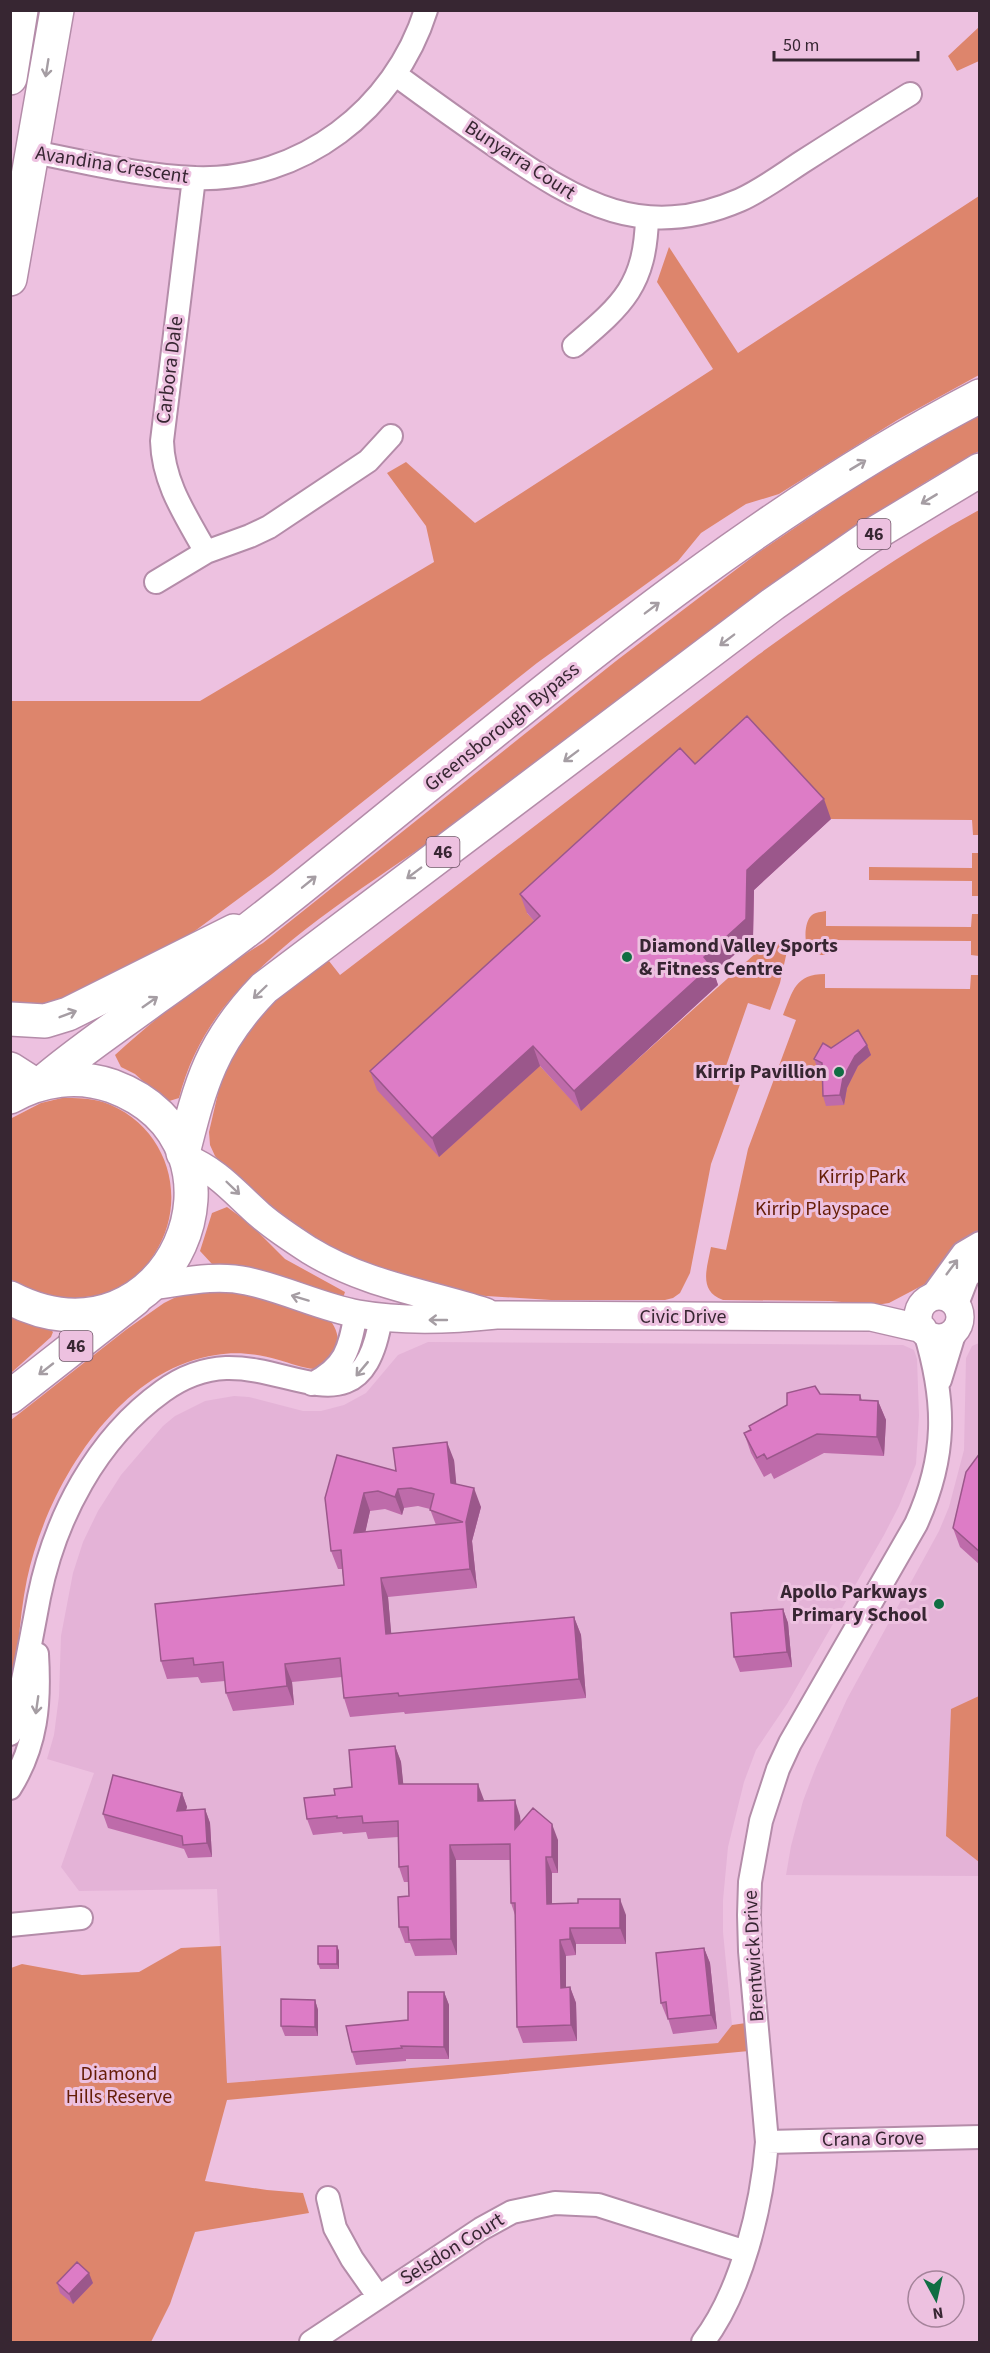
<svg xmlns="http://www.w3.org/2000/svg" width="990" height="2353" font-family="'Source Sans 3',sans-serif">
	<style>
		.built { fill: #e4b3d7 }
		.green { fill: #dd856c }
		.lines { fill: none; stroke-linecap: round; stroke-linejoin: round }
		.minor-casing { stroke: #b48ca9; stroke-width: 26 }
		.tertiary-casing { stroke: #b48ca9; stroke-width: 30 }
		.primary-casing { stroke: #b48ca9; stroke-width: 36 }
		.trunk-casing { stroke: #b48ca9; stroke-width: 36 }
		.minor { stroke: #fff; stroke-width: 22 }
		.tertiary { stroke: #fff; stroke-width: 27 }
		.primary { stroke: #fff; stroke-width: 33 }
		.trunk { stroke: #fff; stroke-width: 33 }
		.wall { fill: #be6baa; fill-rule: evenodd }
		.shaded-wall { fill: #9b578b }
		.building { fill: #dd7cc6; stroke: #9b578b; stroke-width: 1.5; fill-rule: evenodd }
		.oneway { stroke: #a59da3 }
		.poi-dot { fill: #106e43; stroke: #edc1e0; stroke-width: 2 }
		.labels { text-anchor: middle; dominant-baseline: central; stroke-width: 6; stroke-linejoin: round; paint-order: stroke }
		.shield { fill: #edc1e0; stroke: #6e5466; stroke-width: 1.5 }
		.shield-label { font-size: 18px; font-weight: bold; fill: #372632 }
		.street-label { font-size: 20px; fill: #372632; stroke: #edc1e0 }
		.poi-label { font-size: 20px; font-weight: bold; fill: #372632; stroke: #edc1e0; text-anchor: end }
		.park-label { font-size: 20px; fill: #651d06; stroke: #edc1e0 }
	</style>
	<rect width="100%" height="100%" fill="#edc1e0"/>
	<path class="built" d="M428 1342 903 1345 914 1350 917 1359 919 1416 916 1464 899 1506 884 1535 787 1704 756 1750 744 1782 728 1847 723 1900V1932L732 2025 719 2043 227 2083 217 1889 79 1891 61 1867 94 1773 47 1759 54 1735 59 1696 61 1636 73 1573 83 1542 98 1511 121 1475 163 1426 175 1416 205 1401 234 1396 249 1397 303 1411H321L344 1405 366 1393 398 1355Z
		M979 1343V1876L786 1875 791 1846 803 1801 816 1767 847 1699 939 1531 949 1507 964 1450 966 1358 972 1346Z"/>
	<path class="green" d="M979 27V61L957 71 948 56Z
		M979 196V375L899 419 779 494 746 504 701 533 678 561 537 663 272 874 184 939 79 1001 11 1009 10 701H200L434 562 426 526 387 473 406 462 475 523 713 369 657 282 669 247 738 353Z
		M979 415V451C799 551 641 686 476 809 393 871 297 922 229 1001 205 1029 188 1063 179 1098L166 1102 135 1074 121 1067 115 1055C161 1013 210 975 263 943L616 661 759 552 858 485Z
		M979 510V835H973L972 820 831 819 754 735 527 913 547 935 540 1066 581 1110 756 953 773 944 789 942 780 983 770 1010 748 1003 725 1069 743 1076 711 1164 690 1273 680 1293 673 1298 665 1300H551L471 1295 366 1264 329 1247 290 1223 226 1169 215 1156 210 1145 209 1132 221 1080 243 1036 276 998 311 970 329 961 340 975 758 655C830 603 902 552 979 510Z
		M972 853H979V896H972V881L869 880V867L972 868Z
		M826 911V926L971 927 972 914H979V956L971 955V941L826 940 825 955C820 955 815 955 811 952 803 946 804 921 812 915 816 912 821 912 826 911Z
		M825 974V988L970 989 971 975H979V1236L927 1283 889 1303 876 1305 830 1301 723 1300C698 1291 707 1268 711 1247L726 1250 748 1149 796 1020 783 1015C793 991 795 974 825 974Z
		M62 1098C76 1098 90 1098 103 1102 167 1124 190 1198 155 1253 145 1269 133 1282 115 1290 104 1295 92 1296 80 1298 57 1301 29 1294 11 1279L10 1119 41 1103Z
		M227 1207 249 1223 285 1259 345 1292 343 1298 238 1266 212 1264 200 1251 212 1213Z
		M190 1290 250 1293 327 1317C336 1326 339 1336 338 1349L323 1366 314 1369C302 1368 290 1363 279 1360 258 1354 237 1351 216 1355 117 1369 46 1489 27 1579 18 1622 18 1666 11 1709V1420L127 1329 164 1303Z
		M11 1313 49 1328 53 1332 51 1337 11 1373Z
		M979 1696V1862L946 1836 951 1709Z
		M221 1946 227 2083 718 2043 732 2025 746 2023 749 2051 227 2100 205 2181 267 2190 303 2193 309 2213 195 2232 170 2304 151 2342H11V1968L22 1964 82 1975 139 1972 181 1948Z"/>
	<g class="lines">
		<g class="minor-casing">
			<path id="minor" d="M396 75C430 100 465 125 500 149 579 203 643 242 740 200 762 190 782 175 802 162 838 139 874 116 910 94
				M33 152C86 162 141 176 195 178 301 182 395 109 426 10
				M194 178 162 441C163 483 186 516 206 552
				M574 346C623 304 645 286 647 218
				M156 582 206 552 250 536 269 527 368 461 391 436
				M931 1297 963 1253 980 1243
				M957 1304 967 1278 980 1263
				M940 1380 955 1331
				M312 1384C346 1367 349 1349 356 1314
				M10 1734C15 1721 17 1708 20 1694 27 1662 33 1629 39 1597 55 1518 96 1439 163 1391 181 1378 203 1369 226 1368 297 1366 363 1431 381 1317
				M10 1788C37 1745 40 1703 37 1654
				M10 1925 81 1918
				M767 2142 980 2137
				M328 2198 335 2228 352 2259 378 2296
				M311 2342 481 2229 512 2212 555 2203 598 2205 746 2252
				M703 2342C742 2291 762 2205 767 2142L750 1951 749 1915 750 1882 761 1821 778 1769 790 1743 916 1524C947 1456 946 1402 925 1332"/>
		</g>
		<g class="tertiary-casing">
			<path id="tertiary" d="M184 1157C219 1172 233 1191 260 1215 275 1228 292 1239 309 1250 366 1285 424 1292 486 1312
				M151 1286C183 1282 215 1274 247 1281 285 1289 320 1307 358 1314 404 1322 450 1320 496 1315L871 1317 923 1329
				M918 1317a21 21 0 1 1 42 0a21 21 0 1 1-42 0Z"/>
		</g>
		<g class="primary-casing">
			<path id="primary" d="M10 78 21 10
				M10 279 57 10
				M10 1019 45 1021 68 1014 234 931
				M10 1069 35 1085
				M10 1397 135 1299"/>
		</g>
		<g class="trunk-casing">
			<path id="trunk" d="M42 1083C78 1052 116 1027 154 999 210 960 264 918 317 875 529 705 737 522 980 396
				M10 1097C41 1079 78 1074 112 1086 269 1144 170 1380 10 1298
				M183 1153C201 1082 211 1043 264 988L773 604 869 537 980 470"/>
		</g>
		<use href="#minor" class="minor"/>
		<use href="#tertiary" class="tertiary"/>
		<use href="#primary" class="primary"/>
		<use href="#trunk" class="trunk"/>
	</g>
	<path class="wall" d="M695 764 831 819 754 890 753 938 714 973 718 985 581 1111 540 1066 439 1157 377 1090 370 1071 534 921 527 913 520 894Z
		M867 1045 871 1055 858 1066 847 1088 844 1105 826 1106 823 1096 822 1072 818 1069 814 1059 831 1048Z
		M820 1394 860 1395 862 1400 878 1401 886 1420 884 1456 824 1453 774 1479 771 1473 764 1477 751 1453 744 1433 787 1405Z
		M980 1453V1565L960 1547 953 1528Z
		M454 1460 456 1484 481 1507 472 1541 477 1588 388 1597 391 1634 574 1617 581 1635 586 1698 405 1714 404 1712 350 1717 344 1698 342 1677 292 1682 294 1705 233 1711 226 1693 225 1681 201 1683 198 1677 167 1679 161 1661 344 1585 342 1569H338L331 1551 325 1498 396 1471ZM418 1506 430 1509 436 1525 365 1532 370 1511 385 1509 402 1515 404 1508Z
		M783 1609 788 1623 792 1667 740 1672 734 1657Z
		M395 1746 401 1762 403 1784 484 1801 520 1816 521 1823 558 1840V1873H552V1904L626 1915V1944H576V1955L566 1956V1988L570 1987 576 2003 577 2041 523 2043 517 2027 515 1915 511 1903 510 1860H456L457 1955 415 1956 410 1943H405L399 1927 409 1896 408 1882H404L399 1867 398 1837 368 1839 366 1832 343 1834 342 1832 313 1835 307 1819 335 1795 352 1787Z
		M182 1793 187 1807 186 1810 205 1809 210 1823 212 1857 188 1858 184 1849 108 1828 103 1814Z
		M337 1946 339 1951V1969H320L318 1964Z
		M704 1948 710 1963 717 2029 673 2034 668 2018H667L661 2003Z
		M444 1992 449 2005V2059H406V2061L356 2065 352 2052 408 2020Z
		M315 2000 318 2010V2036H285L281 2026Z
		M57 2283H93L73 2304 60 2293Z"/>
	<path class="shaded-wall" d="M824 799 831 819 754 890 753 938 714 973 718 985 581 1111 574 1091 704 957 747 870Z
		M867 1045 871 1055 858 1066 847 1088 844 1105 840 1095 843 1078 855 1056Z
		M533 1046 540 1066 439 1157 432 1138Z
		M878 1401 886 1420 884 1456 877 1437Z
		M447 1442 454 1460 458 1501 451 1483Z
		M474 1488 481 1507 472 1541 477 1588 470 1569 466 1522Z
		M398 1489 404 1508 402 1515 395 1497Z
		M364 1493 370 1511 361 1552 354 1533Z
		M381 1578 388 1597 393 1653 386 1634Z
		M783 1609 788 1623 792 1667 787 1652Z
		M574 1617 581 1635 586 1698 579 1679Z
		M285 1664 292 1682 294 1705 287 1686Z
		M395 1746 401 1762 405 1800 399 1784Z
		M478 1784 484 1800V1816L478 1801Z
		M182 1793 187 1807 182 1825 177 1811Z
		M515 1800 520 1816 521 1845 515 1829Z
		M205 1809 210 1823 212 1857 207 1843Z
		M552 1824 558 1840V1873L552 1857Z
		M450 1845 456 1860 457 1955 451 1939Z
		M546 1857 552 1873V1920L547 1904Z
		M620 1899 626 1915V1944L620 1928Z
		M570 1928 576 1944V1955L570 1939Z
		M560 1940 566 1956V2004L561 1988Z
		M337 1946 339 1951V1969L337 1964Z
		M704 1948 710 1963 717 2029 711 2015Z
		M570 1987 576 2003 577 2041 571 2025Z
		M444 1992 449 2005V2059L444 2047Z
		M315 2000 318 2010V2036L315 2027Z
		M89 2273 93 2283 73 2304 69 2294Z"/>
	<path class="building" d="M747 716 824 799 747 870 746 919 704 957 711 966 574 1091 533 1046 432 1138 370 1071 540 916 520 894 680 748 695 764Z
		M858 1030 867 1045 855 1056 843 1078 840 1095 823 1096 822 1063 814 1059 823 1043 831 1048Z
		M815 1386 820 1394 860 1395V1400L878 1401 877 1437 817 1434 767 1459 764 1454 757 1458 744 1433 751 1430 749 1426 787 1405V1393Z
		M447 1442 451 1483 474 1488 466 1522 470 1569 381 1578 386 1634 574 1617 579 1679 399 1696 398 1693 344 1698 340 1658 285 1664 287 1686 226 1693 223 1662 194 1665 193 1658 161 1661 155 1604 344 1585 341 1550 331 1551 325 1498 337 1455 396 1471 393 1448ZM411 1488 434 1494 430 1510 463 1522 354 1533 364 1493 378 1491 395 1497 398 1489Z
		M980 1453V1552L953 1528 966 1472Z
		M783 1609 787 1652 734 1657 731 1613Z
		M395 1746 399 1784H478V1801L515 1800V1829L533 1808 552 1824V1857H546L547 1904 578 1903V1899H620V1928H570V1939L560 1940 561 1988 570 1987 571 2025 517 2027 515 1903H511L510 1844 450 1845 451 1939 409 1940 408 1927H399L398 1897 409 1896 408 1866 399 1867 398 1821 363 1823 362 1816 337 1818V1816L307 1819 304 1798 335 1795 334 1789 352 1787 349 1750Z
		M113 1775 182 1793 177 1811 205 1809 207 1843 183 1845 182 1836 103 1814Z
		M318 1946H337V1964H318Z
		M704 1948 711 2015 668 2019 666 2002 661 2003 656 1953Z
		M408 1992H444V2047L401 2046 402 2048 352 2052 346 2026 408 2020Z
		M281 1999 315 2000V2027L281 2026Z
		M77 2262 89 2273 69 2294 57 2283Z"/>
	<defs><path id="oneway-shaft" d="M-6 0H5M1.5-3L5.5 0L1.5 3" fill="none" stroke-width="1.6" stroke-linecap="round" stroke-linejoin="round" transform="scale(1.5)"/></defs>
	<g class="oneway">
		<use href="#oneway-shaft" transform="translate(47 68) rotate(99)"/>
		<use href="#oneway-shaft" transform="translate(858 465) rotate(-31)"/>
		<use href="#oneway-shaft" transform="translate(929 499) rotate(149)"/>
		<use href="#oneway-shaft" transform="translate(652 608) rotate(-37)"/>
		<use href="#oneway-shaft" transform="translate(727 640) rotate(143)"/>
		<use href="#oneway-shaft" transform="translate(571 756) rotate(143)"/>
		<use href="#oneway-shaft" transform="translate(414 873) rotate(143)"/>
		<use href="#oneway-shaft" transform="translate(309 882) rotate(-39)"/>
		<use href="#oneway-shaft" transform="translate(260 992) rotate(136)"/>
		<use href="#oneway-shaft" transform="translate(150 1002) rotate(-35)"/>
		<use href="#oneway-shaft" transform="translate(68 1014) rotate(-21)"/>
		<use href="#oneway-shaft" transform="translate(233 1188) rotate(44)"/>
		<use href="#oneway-shaft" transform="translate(952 1267) rotate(-53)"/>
		<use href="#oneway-shaft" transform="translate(300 1298) rotate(-163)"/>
		<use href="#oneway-shaft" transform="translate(438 1320) rotate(180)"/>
		<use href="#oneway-shaft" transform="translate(46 1369) rotate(142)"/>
		<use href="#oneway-shaft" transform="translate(362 1369) rotate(130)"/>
		<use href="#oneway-shaft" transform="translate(37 1705) rotate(98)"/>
	</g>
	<g class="poi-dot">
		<circle cx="627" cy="957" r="6"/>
		<circle cx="839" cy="1072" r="6"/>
		<circle cx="939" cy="1604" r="6"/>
	</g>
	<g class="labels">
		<g class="shield">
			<rect x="857.5" y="519" width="33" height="30" rx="4.5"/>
			<rect x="426.5" y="837" width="33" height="30" rx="4.5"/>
			<rect x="59.5" y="1331" width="33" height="30" rx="4.5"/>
		</g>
		<g class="shield-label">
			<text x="874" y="534">46</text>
			<text x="443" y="852">46</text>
			<text x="76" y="1346">46</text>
		</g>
		<g class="street-label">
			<text transform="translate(520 160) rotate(33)">Bunyarra Court</text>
			<text transform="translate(112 165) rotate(9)">Avandina Crescent</text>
			<text transform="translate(170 370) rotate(-83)">Carbora Dale</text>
			<text transform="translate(502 727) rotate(-39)">Greensborough Bypass</text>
			<text x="683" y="1317">Civic Drive</text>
			<text transform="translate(754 1956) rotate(-93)">Brentwick Drive</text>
			<text transform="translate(873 2139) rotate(-1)">Crana Grove</text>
			<text transform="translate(452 2249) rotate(-32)">Selsdon Court</text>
		</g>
		<g class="poi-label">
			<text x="639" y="946" text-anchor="start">Diamond Valley Sports<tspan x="639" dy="23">&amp; Fitness Centre</tspan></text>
			<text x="827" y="1072">Kirrip Pavillion</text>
			<text x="927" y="1592">Apollo Parkways<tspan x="927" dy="23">Primary School</tspan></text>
		</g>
		<g class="park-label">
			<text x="862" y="1177">Kirrip Park</text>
			<text x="822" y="1209">Kirrip Playspace</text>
			<text x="119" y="2074">Diamond<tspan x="119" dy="23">Hills Reserve</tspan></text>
		</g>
	</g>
	<rect width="990" height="2353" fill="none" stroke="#372632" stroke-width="24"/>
	<g transform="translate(936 2299) rotate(172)"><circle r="28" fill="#edc1e0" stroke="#a4839a" stroke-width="1.5"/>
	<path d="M0-4.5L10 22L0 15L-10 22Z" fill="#106e43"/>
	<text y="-9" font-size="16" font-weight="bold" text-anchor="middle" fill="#372632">N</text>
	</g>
	<path d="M774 51v9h144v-9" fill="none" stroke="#372632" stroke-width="3"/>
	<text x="783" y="51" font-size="18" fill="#372632" stroke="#edc1e0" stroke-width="4.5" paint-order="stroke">50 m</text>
</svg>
